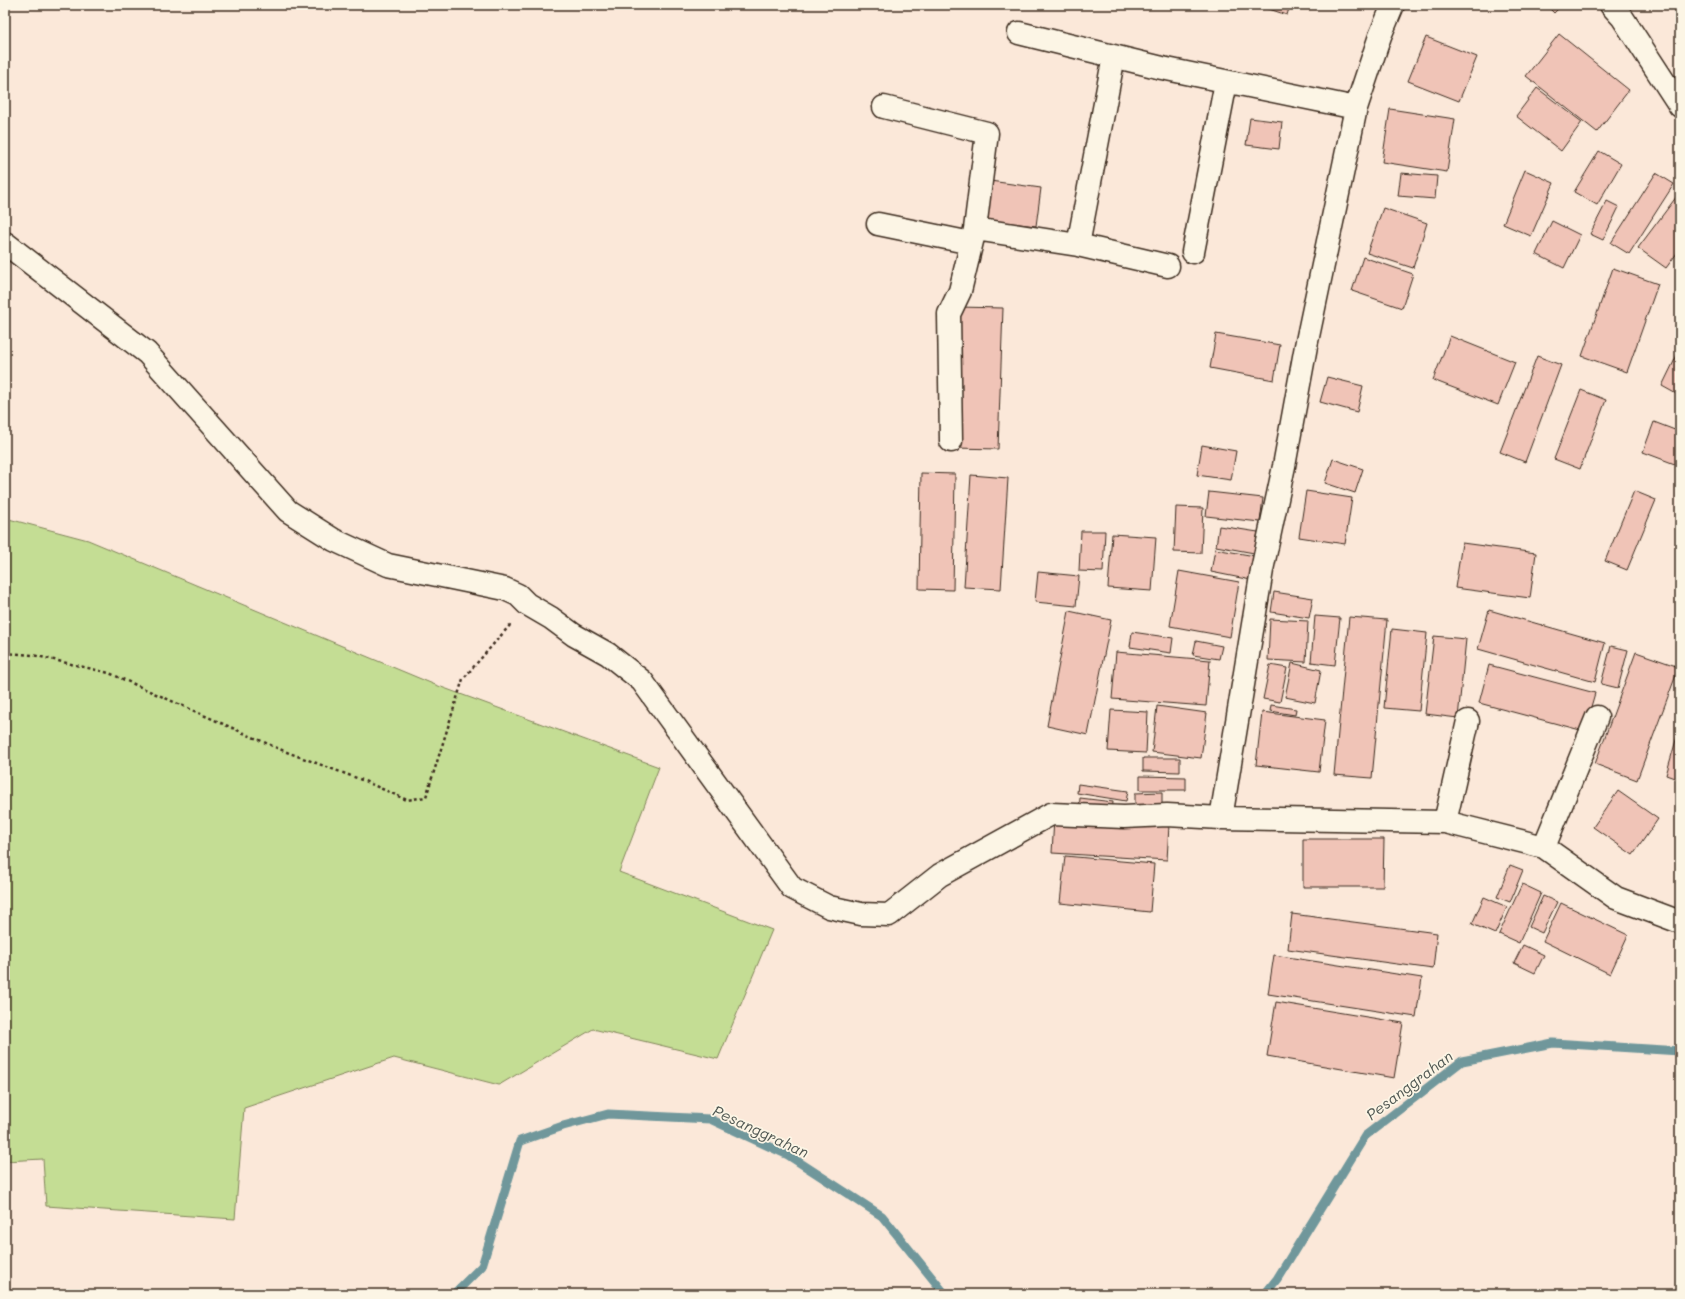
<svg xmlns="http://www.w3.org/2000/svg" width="1685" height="1299" font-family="Mali,sans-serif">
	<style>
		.green { fill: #c4dd94; stroke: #808459 }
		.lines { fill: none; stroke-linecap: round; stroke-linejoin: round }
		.stream { stroke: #6f979b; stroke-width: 9 }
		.building { fill: #f0c4b7; stroke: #3b2a1e }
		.street-casing { stroke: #3b2a1e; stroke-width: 25 }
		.path { stroke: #3b2a1e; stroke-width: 2.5; stroke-dasharray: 3 3; stroke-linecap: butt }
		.street { stroke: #fcf5e5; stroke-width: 22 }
		.labels { text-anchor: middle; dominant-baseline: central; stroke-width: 3.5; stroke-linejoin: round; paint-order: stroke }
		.water-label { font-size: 15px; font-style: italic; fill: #505752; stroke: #fcf5e5 }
	</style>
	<rect width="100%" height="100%" fill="#fbe8d9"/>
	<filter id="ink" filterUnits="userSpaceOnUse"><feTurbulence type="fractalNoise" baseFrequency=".025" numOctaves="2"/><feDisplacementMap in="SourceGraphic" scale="8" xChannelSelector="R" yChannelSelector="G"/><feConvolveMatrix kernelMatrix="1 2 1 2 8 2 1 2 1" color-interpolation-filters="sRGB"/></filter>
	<g filter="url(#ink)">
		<path class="green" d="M5 518 88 540 433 684 659 767 619 872 772 930 718 1059 593 1029 499 1085 394 1058 244 1108 235 1219 46 1206 43 1159 5 1161Z"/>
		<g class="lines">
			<path class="stream" d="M454 1294 482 1266 520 1141 563 1126 608 1114 710 1119 788 1155 882 1216 945 1294
				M1265 1294 1277 1279 1365 1136 1462 1061 1553 1043 1680 1051"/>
		</g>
		<path class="building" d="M1266 5H1290L1287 15 1266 8Z
			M1546 5H1562L1554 13Z
			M1559 34 1629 90 1597 132 1526 76Z
			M1426 37 1477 57 1459 101 1408 81Z
			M1537 88 1582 122 1561 151 1516 116Z
			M1390 109 1455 119 1447 172 1382 162Z
			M1250 118 1282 122 1279 149 1246 145Z
			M1599 151 1621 164 1597 205 1574 192Z
			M1525 170 1554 183 1531 236 1503 224Z
			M1401 173 1437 176 1435 199 1398 196Z
			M1656 173 1674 184 1629 254 1611 243Z
			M990 181 1041 188 1036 226 985 220Z
			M1677 196 1680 198V249L1666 268 1638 248Z
			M1607 201 1619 207 1603 240 1590 234Z
			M1383 208 1427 223 1413 268 1367 253Z
			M1552 221 1580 235 1564 268 1536 254Z
			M1363 257 1413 274 1402 308 1352 291Z
			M1613 268 1658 284 1627 372 1582 356Z
			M958 307 1003 308 998 449 955 448Z
			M1216 334 1280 345 1274 380 1210 368Z
			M1450 336 1515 362 1498 405 1433 380Z
			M1680 349V396L1662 386Z
			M1537 356 1561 365 1525 462 1500 452Z
			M1327 377 1363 386 1357 412 1320 402Z
			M1581 390 1606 400 1580 469 1554 459Z
			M1654 422 1680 432V466L1643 452Z
			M1202 445 1236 451 1231 480 1197 475Z
			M1333 459 1363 469 1355 493 1325 483Z
			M921 473 955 474 953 590 919 589Z
			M971 475 1008 478 1001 589 964 587Z
			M1306 491 1352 498 1345 544 1299 537Z
			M1634 491 1656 500 1627 570 1605 561Z
			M1209 492 1263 498 1260 522 1206 516Z
			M1176 507 1203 508 1201 553 1174 552Z
			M1219 526 1258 532 1254 553 1216 546Z
			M1081 531H1105L1103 572 1079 571Z
			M1112 534 1156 537 1152 591 1108 588Z
			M1462 543 1536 553 1530 598 1455 588Z
			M1215 549 1255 556 1251 580 1211 572Z
			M1179 571 1239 582 1230 637 1170 626Z
			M1038 572 1079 576 1076 606 1035 602Z
			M1274 592 1313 598 1309 618 1271 612Z
			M1489 610 1605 643 1595 682 1478 649Z
			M1069 611 1111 620 1088 735 1047 726Z
			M1315 616 1340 618 1335 665 1311 662Z
			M1349 617 1387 620 1372 778 1334 775Z
			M1270 619 1308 621 1306 662 1268 660Z
			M1392 629 1427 633 1419 711 1384 708Z
			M1132 632 1173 638 1171 653 1130 647Z
			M1434 636 1466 639 1458 718 1425 714Z
			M1196 641 1222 646 1219 659 1193 655Z
			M1611 646 1628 650 1618 688 1601 684Z
			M1116 652 1210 660 1206 706 1112 699Z
			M1636 652 1679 667 1637 780 1595 764Z
			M1292 663 1321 670 1315 703 1285 697Z
			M1270 665 1287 668 1280 702 1263 699Z
			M1489 665 1595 693 1584 731 1479 703Z
			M1271 705 1296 709 1295 715 1270 711Z
			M1157 706 1207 713 1201 758 1152 752Z
			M1111 710 1148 712 1146 753 1108 751Z
			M1262 712 1325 720 1319 772 1256 765Z
			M1680 726V780L1666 775Z
			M1143 758H1180V772L1143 771Z
			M1140 776 1186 777V790H1140Z
			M1078 784 1128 791 1126 801 1077 793Z
			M1618 791 1658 819 1633 855 1593 827Z
			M1162 792V811H1135V793Z
			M1080 798 1113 802 1112 813 1079 810Z
			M1054 819 1169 825 1167 860 1052 853Z
			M1303 839H1384L1383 887H1303Z
			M1065 856 1154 864 1150 912 1060 903Z
			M1510 865 1523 870 1510 902 1497 897Z
			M1522 884 1541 893 1519 943 1499 934Z
			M1543 896 1557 902 1542 933 1529 927Z
			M1484 897 1507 907 1495 934 1472 924Z
			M1561 903 1628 935 1610 974 1543 941Z
			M1292 914 1437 933 1433 969 1288 949Z
			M1523 945 1544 955 1535 973 1514 963Z
			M1274 955 1422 978 1416 1017 1268 994Z
			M1276 1002 1403 1023 1394 1078 1267 1056Z"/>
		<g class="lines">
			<g class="street-casing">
				<path id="street" d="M1611 5 1622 17 1680 106
					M1019 33 1162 68 1356 108
					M1114 56 1078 245 1168 266
					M884 107 987 133 975 229 1078 245
					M878 224 971 243
					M5 243 147 353 288 511 334 540 388 565 505 589 518 595 527 604 551 618 574 635 608 654 642 681 792 888 829 907 861 914 889 915 940 875 1051 814 1124 817 1167 815 1221 818 1445 822 1544 847 1616 898 1680 922
					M1193 252 1226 82
					M951 441 949 314 960 291 975 229
					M1221 818 1262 570 1284 466 1306 346 1356 108 1380 36 1393 5
					M1445 822 1468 721
					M1544 847 1597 717"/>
			</g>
			<path class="path" d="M5 653 33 655 109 673 284 751 362 780 407 800 426 797 463 679 511 624"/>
			<use href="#street" class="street"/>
		</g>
	</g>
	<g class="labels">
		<g class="water-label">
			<text transform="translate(1409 1085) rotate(-37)">Pesanggrahan</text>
			<text transform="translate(761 1131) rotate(25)">Pesanggrahan</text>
		</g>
	</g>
	<rect width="1685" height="1299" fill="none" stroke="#fcf5e5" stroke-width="20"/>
	<rect x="10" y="10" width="1665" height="1279" fill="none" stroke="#3b2a1e" stroke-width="1.5" filter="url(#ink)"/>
</svg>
